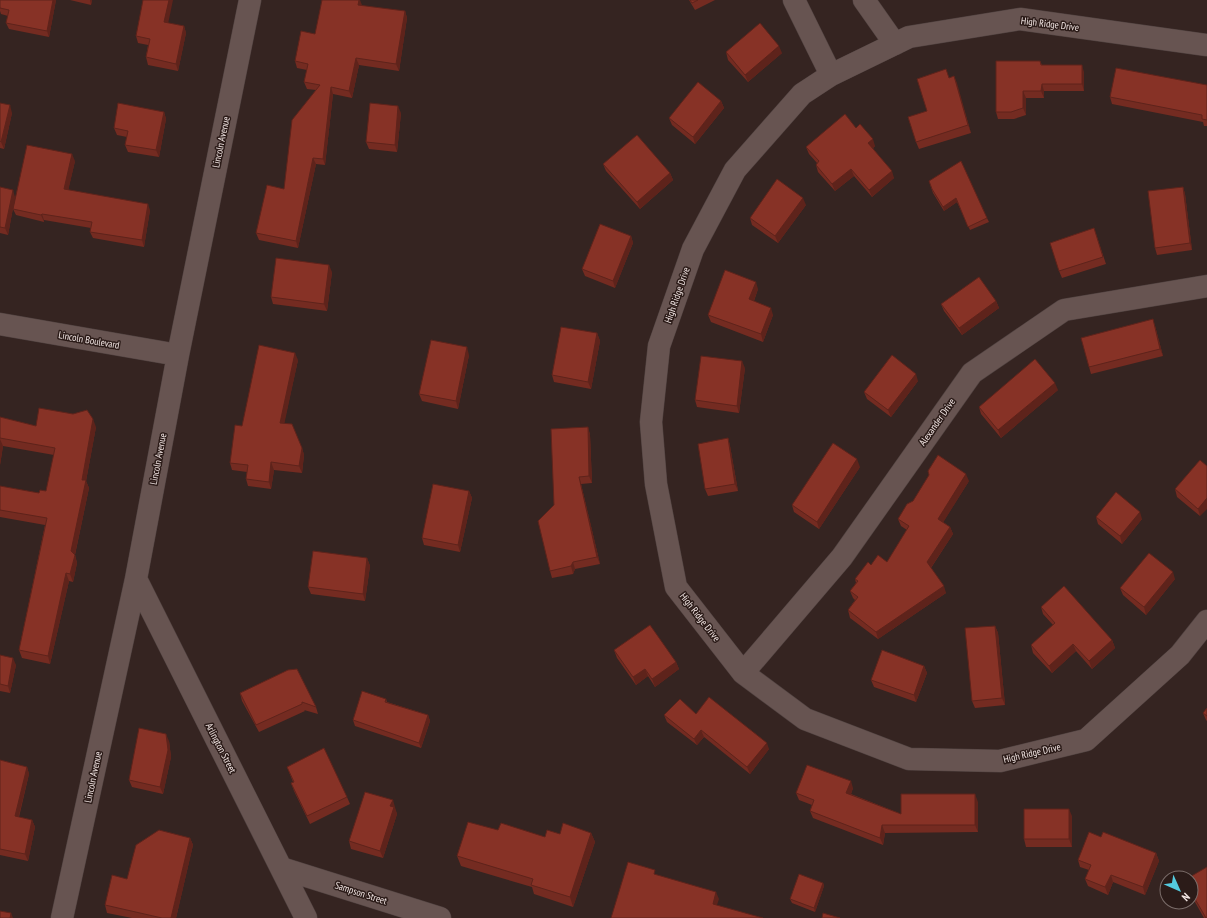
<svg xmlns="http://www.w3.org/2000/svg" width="1207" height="918" font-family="'PT Sans Narrow',sans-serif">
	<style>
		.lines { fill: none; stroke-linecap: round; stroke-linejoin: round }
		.street-casing { stroke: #504240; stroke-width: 23 }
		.street { stroke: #675451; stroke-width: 22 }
		.wall { fill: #742b21 }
		.shaded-wall { fill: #5e231b }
		.building { fill: #873226; stroke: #5e231b }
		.labels { text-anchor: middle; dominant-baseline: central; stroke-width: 3; stroke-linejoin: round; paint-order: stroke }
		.street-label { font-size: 10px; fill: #f4e8e6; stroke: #2b1b18 }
	</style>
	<rect width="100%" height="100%" fill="#352421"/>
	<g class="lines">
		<g class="street-casing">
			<path id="street" d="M794 0 831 75
				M864 0 895 44
				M1207 45 1020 19 909 37 831 75 802 94 735 170 693 249 659 346 651 422 656 484 676 587 743 673 805 719 909 759 1000 761 1086 740 1180 655 1207 621
				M0 324 178 355
				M136 579 306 918
				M743 673 842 557 972 373 1064 310 1207 286
				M281 868 440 918
				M62 918 136 579 178 355 250 0"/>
		</g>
		<use href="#street" class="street"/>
	</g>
	<path class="wall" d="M56 0 49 37 9 29 6 23 8 16 1 14 0 11V2Z
		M70 0H92L91 5Z
		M689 0H715L695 10Z
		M362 5V6L405 11 407 18 399 71 359 65 352 98 333 94 325 165 316 164 298 248 259 240 256 233 284 189 316 90 307 89 304 82 307 70 297 68 295 61 315 34Z
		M168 23 184 26 186 33 178 71 148 65 146 57 148 45 138 43 136 36Z
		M726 52 782 53 748 82 728 60Z
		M1040 61 1042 65 1084 72V91H1044V98H1026V115L1014 119H998L996 112Z
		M954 76 971 133 919 149 916 142 927 111 949 78Z
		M1207 85V126H1204L1203 122 1112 104 1110 97Z
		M721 101 724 108 695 144 672 125 669 118Z
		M0 103 12 113 4 149 0 148Z
		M164 112 166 119 159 157 128 152 125 145 127 137 117 135 114 128Z
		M401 113 397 152 369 149 366 142Z
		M856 128 875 146 873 148 894 178 872 197 854 176 835 191 818 172 816 165 817 163 809 154 806 147Z
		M75 161 68 190 150 210 144 247 93 238 90 232 91 228 44 220V222L16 215 13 209Z
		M603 164 670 173 673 180 640 209 606 171Z
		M929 181 987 218 989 222 970 230 957 202 944 211 933 193Z
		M0 187 15 197 8 235 0 233Z
		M1183 187 1185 194 1192 250 1157 255 1155 248Z
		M806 205 778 243 752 225 750 218Z
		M1094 228 1106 264 1062 278 1059 271Z
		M631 236 633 243 615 288 585 276 582 269Z
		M332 272 327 311 273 304 271 297Z
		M758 289 754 301 773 315 763 342 711 322 708 315Z
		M996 301 999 308 962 335 944 311 941 304Z
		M1155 326 1163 356 1091 374 1089 367Z
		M597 333 600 341 591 389 554 382 552 375Z
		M469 355 458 409 422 401 419 394Z
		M298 360 284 423 302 448 304 455 302 473 274 470 271 489 248 486 246 479 247 472 232 470 230 463 242 426Z
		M745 368 739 413 697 407 695 400Z
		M918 381 891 417 867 399 864 392Z
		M1058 390 1001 438 981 414 979 407Z
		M0 417 36 426 96 427 86 481 89 488 75 555 77 563 73 582 69 581 50 664 22 658 19 650 45 525 0 517V486L39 493 46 491 54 455 3 446 0 465Z
		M588 427 590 435 592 483 581 484 600 564 575 569 573 574 552 578 550 571 554 505Z
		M728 438 730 446 738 491 708 496 705 489Z
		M1200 460V516L1177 497 1175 489Z
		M860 467 819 529 794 512 792 505Z
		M969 481 943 522 950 527 953 534 931 568 946 593 878 639 850 618 848 610 855 600 853 598 850 591 856 583 855 579 871 565 887 562 907 530 901 526 898 519Z
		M469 491 472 498 460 552 424 545 422 538Z
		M1096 517 1142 519 1122 544 1098 524Z
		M367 558 370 566 365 601 311 594 308 587Z
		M1175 579 1146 615 1123 595 1120 588Z
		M1041 607 1112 640 1115 648 1092 669 1076 651 1052 673 1033 653 1031 645 1053 625 1043 614Z
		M995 626 998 633 1005 705 975 708 972 701Z
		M614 650 676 662 679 669 655 687 648 676 636 685 617 658Z
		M0 655 16 665 10 693 0 691Z
		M924 666 927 673 916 702 874 687 871 680Z
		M288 670 316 707 318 714 304 710 305 711 259 732 242 701 240 693Z
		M386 699 387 702 428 715 430 721 421 748 355 726 353 720Z
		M1207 708V721L1206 720 1203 713Z
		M664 715 769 749 750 774 704 737 697 745 667 722Z
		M169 741 171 757 163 794 132 787 129 780Z
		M0 760 27 767 29 774 19 817 32 820 35 827 28 861 0 855Z
		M287 767 347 797 350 804 310 824 294 791 291 783 293 782Z
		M853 788 851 794 901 814 978 802V832L885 833 883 845 813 818 810 811 812 805 799 800 796 793Z
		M395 808V809L397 814 383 858 351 849 349 841Z
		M1072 816V847H1026L1024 839Z
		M498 830 545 837 560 834 591 833 595 842 573 907 534 894 532 887 461 866 457 856Z
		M1101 837 1156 853 1159 861 1145 895 1113 882 1108 895 1088 886 1085 879 1089 870 1080 867 1078 860Z
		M190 838 193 845 176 918H132L107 913 105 905 127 879Z
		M1191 878 1207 918H1204L1191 895Z
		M823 883 824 886 815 912 792 903 790 899Z"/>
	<path class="shaded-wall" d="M53 0H56L49 37 47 31Z
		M90 0H92L91 5Z
		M169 0H173L167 29 164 22Z
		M359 0H360L362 5 360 12 358 5Z
		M405 11 407 18 399 71 396 64Z
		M184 26 186 33 178 71 176 64Z
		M779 46 782 53 748 82 745 75Z
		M356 58 359 65 352 98 349 91Z
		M1082 65 1084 72V91L1082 84Z
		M954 76 957 83 971 133 968 125Z
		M1042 84 1044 91V98L1041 91Z
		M331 87 333 94 325 165 323 159Z
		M1023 91 1026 98V115L1023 108Z
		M721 101 724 108 695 144 693 137Z
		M10 105 12 113 4 149 1 142Z
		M398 106 401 113 397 152 395 145Z
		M164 112 166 119 159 157 156 150Z
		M873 139 875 146 871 150 868 143Z
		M72 154 75 161 67 196 64 189Z
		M313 158 316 164 298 248 296 241Z
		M851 169 854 176 835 191 832 184Z
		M892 171 894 178 872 197 869 190Z
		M670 173 673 180 640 209 637 202Z
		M1183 187 1185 194 1192 250 1190 243Z
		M13 190 15 197 8 235 5 228Z
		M803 198 806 205 778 243 775 236Z
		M956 198 957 202 944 211 943 207Z
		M148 204 150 210 144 247 142 240Z
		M42 214 44 220V222L41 215Z
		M631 236 633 243 615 288 613 281Z
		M329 265 332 272 327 311 324 304Z
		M756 282 758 289 752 306 749 299Z
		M996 301 999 308 962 335 959 328Z
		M771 308 773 315 763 342 761 334Z
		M1153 319 1155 326 1163 356 1160 349Z
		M597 333 600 341 591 389 588 382Z
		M467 347 469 355 458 409 456 401Z
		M295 353 298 360 283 430 280 423Z
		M742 361 745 368 739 413 737 406Z
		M916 374 918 381 891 417 888 410Z
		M1055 383 1058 390 1001 438 998 430Z
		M93 419 96 427 86 481 89 488 74 559 71 551 82 480Z
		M588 427 590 435 592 483 589 476Z
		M728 438 730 446 738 491 735 484Z
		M0 439 3 446 0 465Z
		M302 448 304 455 302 473 299 466Z
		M857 459 860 467 819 529 817 522Z
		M271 462 274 470 271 489 269 482Z
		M966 474 969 481 941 526 938 519Z
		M579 477 581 484 600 564 597 557Z
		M469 491 472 498 460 552 458 545Z
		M1207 498V509L1200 516 1198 509Z
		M1140 512 1142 519 1122 544 1120 536Z
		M950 527 953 534 930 569 927 562Z
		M75 555 77 563 73 582 70 574Z
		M367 558 370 566 365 601 363 594Z
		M573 562 575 569 573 574 571 566Z
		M1173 572 1175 579 1146 615 1144 607Z
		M66 573 69 581 50 664 48 656Z
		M944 586 946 593 878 639 876 632Z
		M995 626 998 633 1005 705 1002 698Z
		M1112 640 1115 648 1092 669 1089 661Z
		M1073 644 1076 651 1052 673 1049 666Z
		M13 658 16 665 10 693 8 686Z
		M676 662 679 669 655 687 652 679Z
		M924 666 927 673 916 702 914 695Z
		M645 669 648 676 636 685 633 677Z
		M428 715 430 721 421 748 419 743Z
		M701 730 704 737 697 745 694 739Z
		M166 734 169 741 171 757 163 794 160 787Z
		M767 743 769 749 750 774 747 767Z
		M27 767 29 774 17 823 15 816Z
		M851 781 853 788 849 800 846 793Z
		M975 794 978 802V832L975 825Z
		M393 800 397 814 383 858 380 851 390 806Z
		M1069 809 1072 816V847L1069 839Z
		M32 820 35 827 28 861 25 854Z
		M882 825 885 833 883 845 880 838Z
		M591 833 595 842 573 907 570 897Z
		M190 838 193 845 176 918H171Z
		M1156 853 1159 861 1145 895 1143 887Z
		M1111 875 1113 882 1108 895 1105 887Z
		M823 883 824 886 815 912 814 908Z
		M716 892 719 899 715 911 713 904Z
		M11 913 13 918H10Z"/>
	<path class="building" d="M0 0H53L47 31 6 23 9 10 0 8Z
		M143 0H169L164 22 184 26 176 64 146 57 150 39 136 36Z
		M322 0H359L358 5 405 11 396 64 356 58 349 91 331 87 323 159 313 158 296 241 256 233 267 185 284 189 292 120 320 85 304 82 308 64 295 61 301 31 315 34Z
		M690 0H698L692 3Z
		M760 23 779 46 745 75 726 52Z
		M996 61H1040L1041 65H1082V84H1042L1041 91H1023V108L1011 112H996Z
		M1116 68 1207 85V120L1202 119V115L1110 97Z
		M946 69 949 78 954 76 968 125 916 142 908 117 927 111 917 79Z
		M698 82 721 101 693 137 669 118Z
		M0 103 10 105 1 142 0 141Z
		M118 103 164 112 156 150 125 145 128 131 114 128Z
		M370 103 398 106 395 145 366 142Z
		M845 114 856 128 860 124 873 139 868 143 892 171 869 190 851 169 832 184 816 165 819 161 806 147Z
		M637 135 670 173 637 202 603 164Z
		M27 145 72 154 64 189 148 204 142 240 90 232 92 222 42 214 41 215 13 209Z
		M961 161 987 218 968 227 956 198 943 207 932 189 929 181Z
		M777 179 803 198 775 236 750 218Z
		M0 187 13 190 5 228 0 227Z
		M1183 187 1190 243 1155 248 1148 191Z
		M600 224 631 236 613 281 582 269Z
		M1094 228 1103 257 1059 271 1050 243Z
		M276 258 329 265 324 304 271 297Z
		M725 270 756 282 749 299 771 308 761 334 708 315Z
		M979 277 996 301 959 328 941 304Z
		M1153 319 1160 349 1089 367 1081 338Z
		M561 327 597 333 588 382 552 375Z
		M431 340 467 347 456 401 419 394Z
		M259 345 295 353 280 423 292 424 302 448 299 466 271 462 269 482 246 479 248 465 230 463 235 425 242 426Z
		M892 355 916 374 888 410 864 392Z
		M701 356 742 361 737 406 695 400Z
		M1035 359 1055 383 998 430 979 407Z
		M39 408 73 414 87 410 93 419 82 480H86L71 551 75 555 70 574 66 573 48 656 19 650 47 518 0 510V486L39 493 40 490 46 491 55 448 0 438V417L36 426Z
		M588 427 589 476 579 477 597 557 573 562 571 566 550 571 538 521 554 505 551 429Z
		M728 438 735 484 705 489 698 444Z
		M833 443 857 459 817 522 792 505Z
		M938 455 966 474 938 519 950 527 927 562 944 586 876 632 848 610 858 597 850 591 858 581 855 579 868 562 871 565 878 555 887 562 909 526 898 519 907 504 913 501 929 475 928 471Z
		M1200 460 1207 466V498L1198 509 1175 489Z
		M433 484 469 491 458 545 422 538Z
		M1116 492 1140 512 1120 536 1096 517Z
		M313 551 367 558 363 594 308 587Z
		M1149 553 1173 572 1144 607 1120 588Z
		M1064 586 1112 640 1089 661 1073 644 1049 666 1031 645 1055 623 1041 607Z
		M650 625 676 662 652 679 645 669 633 677 614 650Z
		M995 626 1002 698 972 701 965 628Z
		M882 650 924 666 914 695 871 680Z
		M0 655 13 658 8 686 0 684Z
		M297 669 316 707 302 702V704L256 725 240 693 288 670Z
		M362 691 386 699 385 702 428 715 419 743 353 720Z
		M709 697 767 743 747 767 701 730 694 739 664 715 680 699 696 714Z
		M1207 708V716L1203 713Z
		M139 728 166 734 168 750 160 787 129 780Z
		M324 748 347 797 307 816 291 783 294 782 287 767Z
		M0 760 27 767 15 816 32 820 25 854 0 849Z
		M807 765 851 781 846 793 901 814V794H975V825H882L880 838 810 811 814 800 796 793Z
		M365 792 393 800 390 806 394 807 380 851 349 841Z
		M1024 809H1069V839H1024Z
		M468 822 498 830 501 823 545 837 547 830 560 834 563 823 591 833 570 897 531 885 533 879 457 856Z
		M159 830 190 838 171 918H162L105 905 112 875 127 879 136 845Z
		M1089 832 1101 837 1103 832 1156 853 1143 887 1111 875 1105 887 1085 879 1091 865 1078 860Z
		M628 862 655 870 654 874 716 892 713 904 763 918H611Z
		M1207 867V918H1206L1191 892V878H1188Z
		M799 874 823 883 814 908 790 899Z
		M0 911 11 913 10 918H0Z
		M823 913 840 918H822Z"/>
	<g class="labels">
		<g class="street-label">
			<text transform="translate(1050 24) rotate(7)">High Ridge Drive</text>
			<text transform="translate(221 142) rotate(-78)">Lincoln Avenue</text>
			<text transform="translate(677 295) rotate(-71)">High Ridge Drive</text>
			<text transform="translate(89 340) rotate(10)">Lincoln Boulevard</text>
			<text transform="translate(937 422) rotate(-55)">Alexander Drive</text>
			<text transform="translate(158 459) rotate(-79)">Lincoln Avenue</text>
			<text transform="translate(700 617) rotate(52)">High Ridge Drive</text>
			<text transform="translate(221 748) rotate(63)">Arlington Street</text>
			<text transform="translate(1032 753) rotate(-13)">High Ridge Drive</text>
			<text transform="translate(93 777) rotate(-78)">Lincoln Avenue</text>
			<text transform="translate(361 893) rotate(18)">Sampson Street</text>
		</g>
	</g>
	<g transform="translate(1179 890) rotate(135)"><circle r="19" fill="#2b1b18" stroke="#7b6d6a"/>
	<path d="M0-3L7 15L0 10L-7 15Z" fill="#54cade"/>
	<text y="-6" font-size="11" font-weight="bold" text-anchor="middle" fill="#f4e8e6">N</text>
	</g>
</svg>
